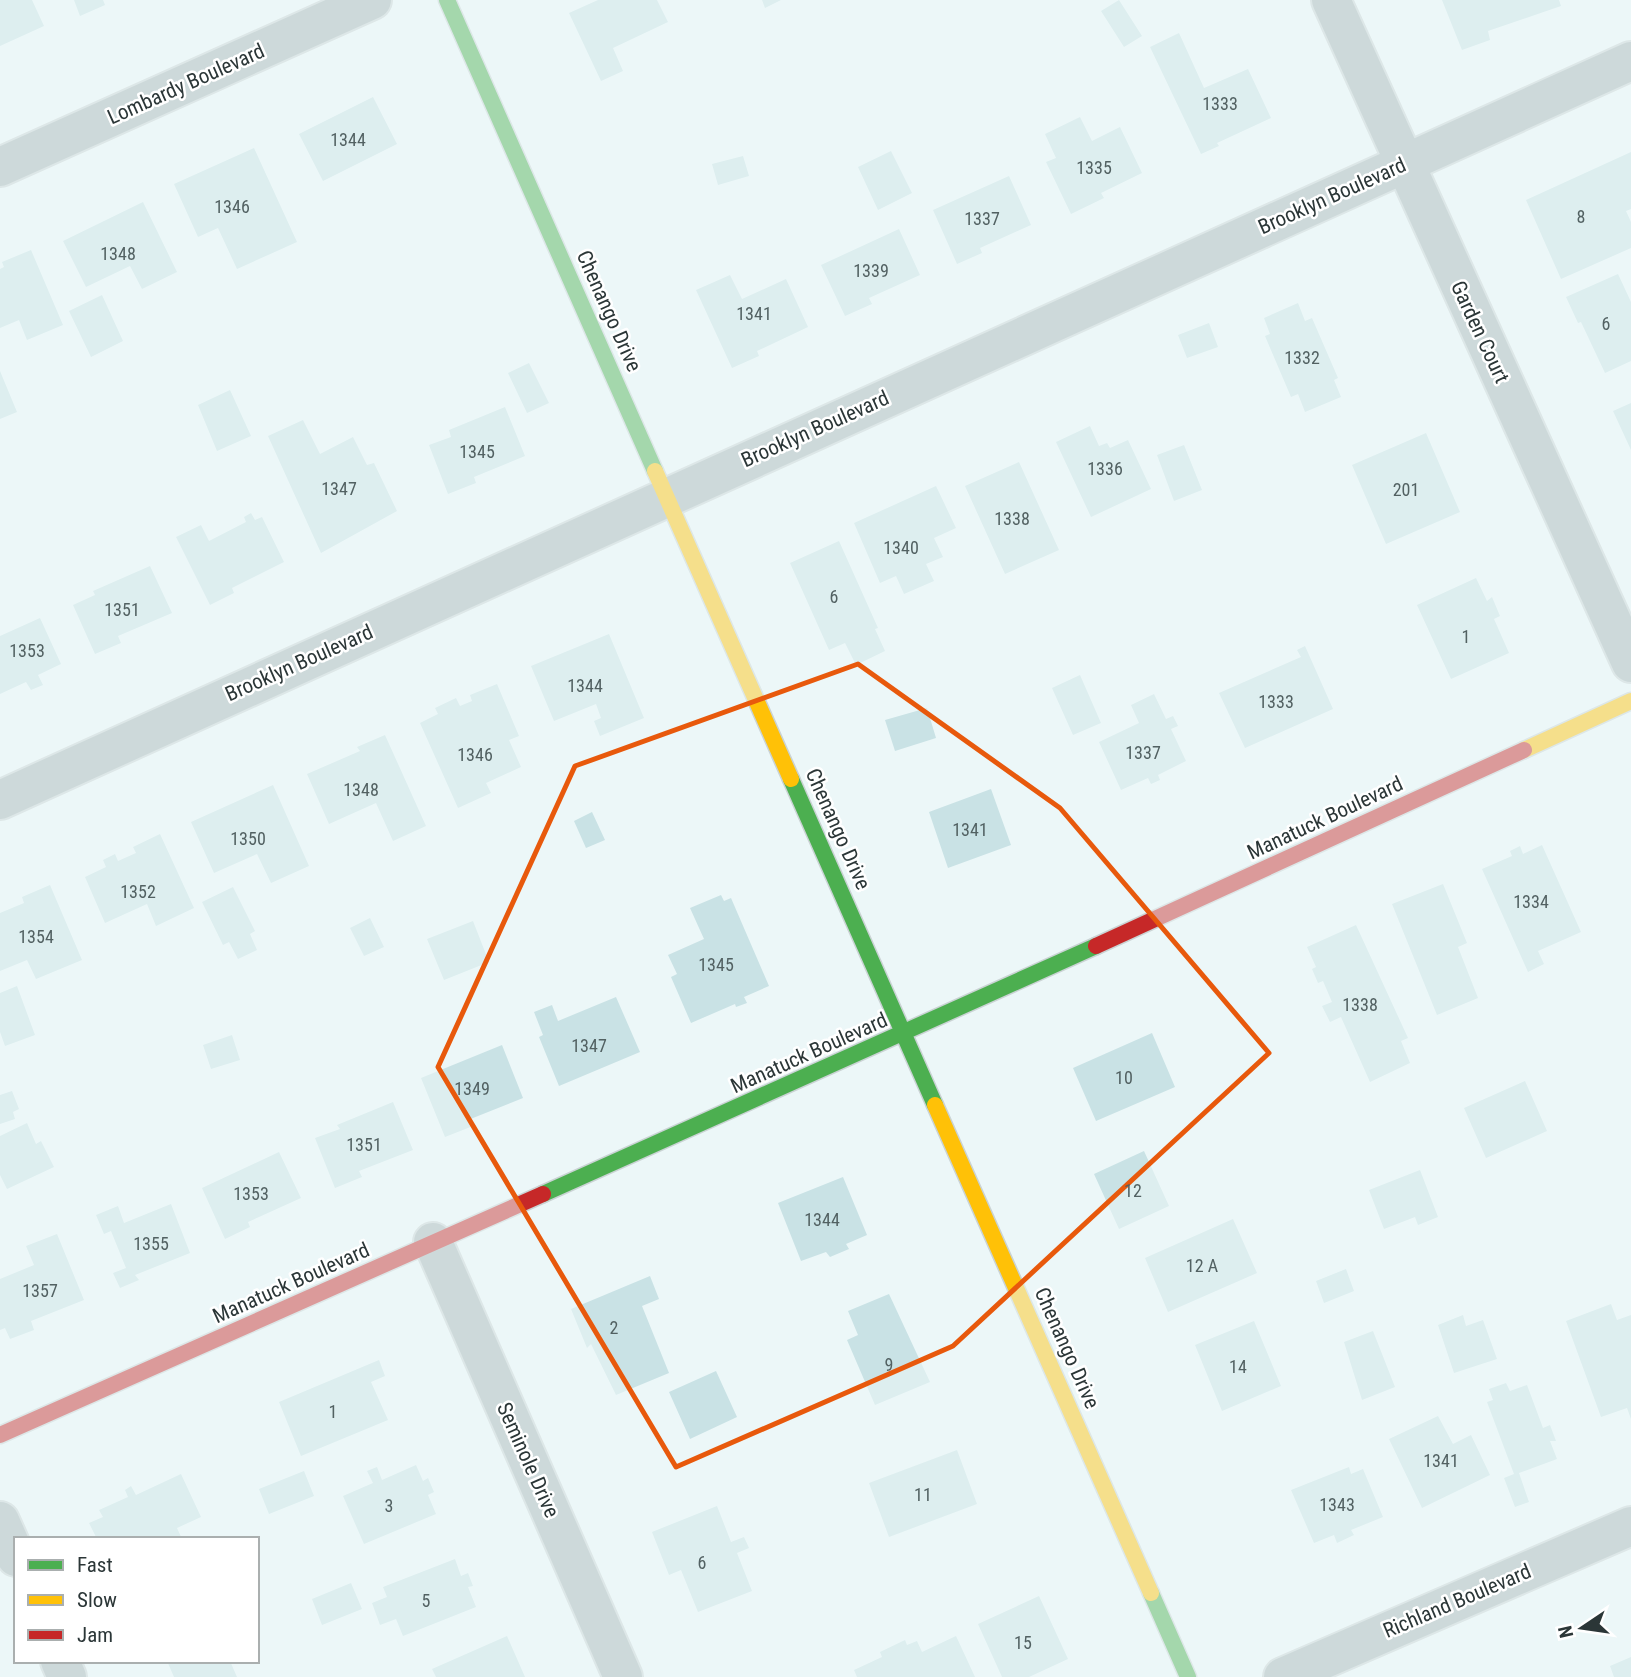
<svg xmlns="http://www.w3.org/2000/svg" width="1631" height="1677" font-family="'Roboto Condensed',sans-serif">
	<style>
		.building { fill: #c9e2e5 }
		.lines { fill: none; stroke-linecap: round; stroke-linejoin: round }
		.street-casing { stroke: #cad3d4; stroke-width: 42 }
		.fast-casing { stroke: #cad3d4; stroke-width: 19 }
		.slow-casing { stroke: #cad3d4; stroke-width: 19 }
		.jam-casing { stroke: #cad3d4; stroke-width: 19 }
		.street { stroke: #a6b4b6; stroke-width: 38 }
		.fast { stroke: #4caf50; stroke-width: 16 }
		.slow { stroke: #ffc107; stroke-width: 16 }
		.jam { stroke: #c62828; stroke-width: 16 }
		.marked { fill: none; stroke: #e8590c; stroke-width: 5; stroke-linejoin: round }
		.labels { text-anchor: middle; dominant-baseline: central; stroke-width: 5; stroke-linejoin: round; paint-order: stroke }
		.number-label { font-size: 18px; fill: #526162 }
		.street-label { font-size: 21px; fill: #2b3637; stroke: #fff }
	</style>
	<rect width="100%" height="100%" fill="#ecf7f8"/>
	<path class="building" d="M0 0H32L44 26 0 46Z
		M74 0H103L105 5 80 16Z
		M598 0H657L668 22 613 48 623 71 601 81 569 13Z
		M762 0H781L765 8Z
		M1119 0 1142 36 1124 47 1101 11Z
		M1442 0H1559L1561 6 1488 31 1490 40 1462 50Z
		M1179 33 1204 88 1248 69 1271 118 1217 143 1219 146 1201 154 1150 47Z
		M373 97 397 144 323 181 299 134Z
		M1080 117 1092 141 1120 127 1142 173 1101 193 1104 198 1071 214 1046 162 1056 158 1045 134Z
		M254 148 297 242 237 269 218 228 198 237 174 184Z
		M891 151 912 193 878 210 858 167Z
		M1631 152V209L1626 211 1631 222V248L1561 279 1526 200Z
		M743 156 749 176 718 185 712 164Z
		M1009 176 1031 225 980 248 982 253 957 264 933 210Z
		M143 202 177 272 142 289 130 266 86 287 63 241Z
		M899 229 920 275 869 298 872 304 845 316 821 265Z
		M31 250 63 325 27 340 19 320 0 328V269L4 267 2 262Z
		M1618 274 1631 302V361L1605 373 1581 322 1578 323 1566 297Z
		M730 275 742 299 786 279 808 327 757 351 759 356 732 368 696 290Z
		M102 295 123 341 91 357 69 311Z
		M1298 303 1305 321 1312 318 1338 378 1334 380 1341 397 1305 412 1298 394 1291 397 1265 336 1270 334 1264 318Z
		M1209 323 1218 347 1187 358 1178 335Z
		M529 363 549 403 527 413 508 373Z
		M0 371 17 412 0 419Z
		M230 390 251 436 217 451 198 405Z
		M1631 403V450L1613 411Z
		M505 407 525 456 474 477 476 483 448 494 429 445 451 437 449 430Z
		M303 420 320 454 353 437 367 465 374 463 397 511 321 553 268 436Z
		M1090 426 1099 446 1107 443 1110 448 1128 440 1151 489 1091 517 1056 442Z
		M1426 433 1460 512 1386 544 1352 465Z
		M1184 445 1202 490 1174 501 1157 455Z
		M1019 462 1059 550 1005 574 965 486Z
		M936 486 956 528 934 538 943 557 926 564 934 581 904 594 896 576 880 583 854 523Z
		M251 513 255 520 262 517 284 562 232 588 234 593 210 605 176 537 201 525 209 541 246 522 244 517Z
		M839 541 878 628 875 629 885 651 856 665 845 643 829 650 790 563Z
		M150 566 172 613 118 636 121 643 95 654 73 605 95 595 93 591Z
		M1476 578 1487 601 1492 597 1500 616 1494 619 1509 653 1451 679 1417 605Z
		M40 618 61 664 38 675 43 685 31 690 26 682 0 694V636Z
		M609 634 644 718 600 736 594 721 601 718 596 704 554 721 531 666Z
		M1305 646 1333 709 1245 748 1219 693 1301 657 1297 650Z
		M1080 675 1101 723 1073 735 1052 688Z
		M497 684 519 736 509 740 521 767 486 783 491 793 458 808 420 723 438 714 435 708 456 698 460 706 472 701 470 695Z
		M1154 694 1166 719 1173 716 1178 726 1171 729 1186 761 1158 775 1160 780 1151 784 1148 778 1121 790 1099 742 1139 723 1131 705Z
		M927 708 936 738 895 751 885 720Z
		M385 735 426 826 393 841 376 803 329 824 307 774 360 751 357 747Z
		M273 785 309 866 271 883 257 854 214 873 191 822Z
		M991 789 1011 845 948 868 929 812Z
		M592 812 605 840 586 848 574 821Z
		M160 834 194 908 156 926 147 904 105 923 85 877 106 867 103 860 115 854 118 861 136 853 133 847Z
		M1542 845 1581 932 1538 951 1544 964 1528 972 1482 869 1512 856 1510 851 1520 846 1523 854Z
		M1443 884 1467 943 1458 947 1478 998 1437 1015 1392 904Z
		M50 885 82 960 36 979 27 960 0 971V913L24 903 22 897Z
		M233 887 255 931 250 934 257 950 238 959 229 942 223 945 202 902Z
		M721 895 724 901 731 898 769 986 744 997 747 1003 736 1007 735 1004 691 1023 671 977 677 974 668 955 704 939 690 908Z
		M370 918 384 947 364 956 350 928Z
		M473 921 489 962 444 980 427 939Z
		M1356 925 1408 1038 1401 1041 1410 1063 1370 1082 1341 1017 1330 1022 1322 1006 1332 1002 1323 981 1318 983 1312 969 1316 967 1307 947Z
		M17 986 35 1035 5 1046 0 1032V993Z
		M616 997 640 1052 559 1086 539 1037 543 1035 534 1012 552 1005 558 1021Z
		M1152 1033 1175 1087 1096 1121 1073 1068Z
		M232 1035 240 1060 211 1069 203 1045Z
		M502 1045 523 1098 468 1120 473 1126 445 1137 421 1078Z
		M1525 1081 1547 1131 1486 1158 1464 1108Z
		M12 1091 19 1109 13 1112 15 1119 0 1124V1095Z
		M393 1102 413 1150 359 1171 362 1177 335 1188 315 1138 340 1129 337 1125Z
		M27 1123 36 1144 41 1141 54 1167 7 1189 0 1175V1136Z
		M1144 1151 1169 1206 1119 1229 1094 1174Z
		M279 1152 301 1198 248 1222 250 1227 225 1239 202 1188Z
		M1420 1170 1438 1217 1418 1225 1415 1217 1384 1229 1369 1190Z
		M843 1177 867 1235 846 1244 849 1249 830 1257 826 1252 801 1261 778 1203Z
		M171 1204 190 1253 135 1275 139 1280 120 1288 113 1273 126 1268 111 1231 104 1234 96 1215 118 1206 124 1223Z
		M1233 1219 1257 1273 1168 1312 1145 1258Z
		M57 1234 84 1300 31 1321 34 1330 10 1339 5 1328 0 1330V1279L34 1265 26 1246Z
		M1346 1269 1354 1291 1324 1303 1316 1281Z
		M650 1276 659 1299 642 1306 669 1373 616 1395 591 1344 587 1348 571 1309Z
		M889 1294 930 1382 875 1405 847 1340 858 1335 848 1311Z
		M1611 1304 1617 1320 1631 1315V1419L1627 1408 1601 1417 1566 1321Z
		M1463 1315 1466 1326 1483 1320 1497 1359 1454 1373 1438 1325Z
		M1254 1321 1281 1386 1222 1411 1195 1345Z
		M1373 1331 1395 1387 1362 1400 1344 1342Z
		M379 1360 385 1376 371 1382 388 1420 301 1456 279 1402Z
		M716 1371 737 1417 690 1439 669 1392Z
		M1506 1383 1510 1391 1527 1385 1543 1428 1550 1425 1556 1441H1550L1557 1459 1519 1473 1529 1502 1515 1507 1504 1478 1514 1474 1487 1402 1493 1400 1489 1389Z
		M1438 1416 1453 1444 1471 1435 1490 1475 1422 1508 1389 1439Z
		M957 1450 977 1504 889 1537 869 1483Z
		M416 1465 423 1481 428 1478 434 1492 428 1495 436 1514 364 1544 343 1496 373 1483 367 1471 377 1467 382 1480Z
		M1349 1467 1351 1474 1363 1469 1383 1517 1351 1530 1354 1535 1337 1543 1334 1535 1314 1543 1291 1490Z
		M304 1471 314 1496 269 1514 259 1489Z
		M181 1474 201 1517 177 1528 182 1539H97L89 1523 103 1517 99 1510 128 1497 125 1490 131 1486 136 1495Z
		M717 1506 731 1542 744 1537 749 1548 737 1553 752 1591 698 1612 681 1570 669 1575 652 1532Z
		M455 1559 461 1576 468 1573 473 1586 468 1587 476 1607 403 1636 396 1619 380 1625 372 1603 387 1597 383 1587Z
		M351 1583 362 1609 322 1625 312 1599Z
		M1039 1596 1068 1659 1029 1677H1002L978 1624Z
		M507 1636 525 1677H436L432 1669Z
		M956 1636 975 1677H857L854 1670 882 1657 880 1652 905 1640 907 1645 917 1641 922 1652Z
		M1631 1657V1677H1614L1610 1666Z
		M167 1661H230L237 1677H174Z"/>
	<g class="lines">
		<g class="street-casing">
			<path id="street" d="M1331 0 1631 663
				M0 167 372 0
				M0 800 1631 61
				M433 1242 623 1677
				M0 1521 16 1557
				M60 1661 67 1677
				M1283 1677 1631 1526"/>
		</g>
		<g class="fast-casing">
			<path id="fast" d="M447 0 655 471
				M791 779 935 1105
				M543 1194 1096 946
				M1151 1593 1188 1677"/>
		</g>
		<g class="slow-casing">
			<path id="slow" d="M655 471 791 779
				M1524 750 1631 701
				M935 1105 1151 1593"/>
		</g>
		<g class="jam-casing">
			<path id="jam" d="M1096 946 1524 750
				M0 1435 543 1194"/>
		</g>
		<use href="#street" class="street"/>
		<use href="#fast" class="fast"/>
		<use href="#slow" class="slow"/>
		<use href="#jam" class="jam"/>
	</g>
	<path d="M0 0H1631V1677H0ZM858 664 1060 808 1269 1053 953 1346 676 1467 438 1067 575 766Z" fill="#ecf7f8" fill-opacity=".55" fill-rule="evenodd"/>
	<path class="marked" d="M858 664 1060 808 1269 1053 953 1346 676 1467 438 1067 575 766Z"/>
	<g class="labels">
		<g class="number-label">
			<text x="1220" y="103">1333</text>
			<text x="348" y="139">1344</text>
			<text x="1094" y="167">1335</text>
			<text x="232" y="206">1346</text>
			<text x="1581" y="216">8</text>
			<text x="982" y="218">1337</text>
			<text x="118" y="253">1348</text>
			<text x="871" y="270">1339</text>
			<text x="754" y="313">1341</text>
			<text x="1606" y="323">6</text>
			<text x="1302" y="357">1332</text>
			<text x="477" y="451">1345</text>
			<text x="1105" y="468">1336</text>
			<text x="339" y="488">1347</text>
			<text x="1406" y="489">201</text>
			<text x="1012" y="518">1338</text>
			<text x="901" y="547">1340</text>
			<text x="834" y="596">6</text>
			<text x="122" y="609">1351</text>
			<text x="1466" y="636">1</text>
			<text x="27" y="650">1353</text>
			<text x="585" y="685">1344</text>
			<text x="1276" y="701">1333</text>
			<text x="1143" y="752">1337</text>
			<text x="475" y="754">1346</text>
			<text x="361" y="789">1348</text>
			<text x="970" y="829">1341</text>
			<text x="248" y="838">1350</text>
			<text x="138" y="891">1352</text>
			<text x="1531" y="901">1334</text>
			<text x="36" y="936">1354</text>
			<text x="716" y="964">1345</text>
			<text x="1360" y="1004">1338</text>
			<text x="589" y="1045">1347</text>
			<text x="1124" y="1077">10</text>
			<text x="472" y="1088">1349</text>
			<text x="364" y="1144">1351</text>
			<text x="1133" y="1190">12</text>
			<text x="251" y="1193">1353</text>
			<text x="822" y="1219">1344</text>
			<text x="151" y="1243">1355</text>
			<text x="1202" y="1265">12 A</text>
			<text x="40" y="1290">1357</text>
			<text x="614" y="1327">2</text>
			<text x="889" y="1364">9</text>
			<text x="1238" y="1366">14</text>
			<text x="333" y="1411">1</text>
			<text x="1441" y="1460">1341</text>
			<text x="923" y="1494">11</text>
			<text x="1337" y="1504">1343</text>
			<text x="389" y="1505">3</text>
			<text x="702" y="1562">6</text>
			<text x="426" y="1600">5</text>
			<text x="1023" y="1642">15</text>
		</g>
		<g class="street-label">
			<text transform="translate(186 84) rotate(-24)">Lombardy Boulevard</text>
			<text transform="translate(1332 196) rotate(-24)">Brooklyn Boulevard</text>
			<text transform="translate(609 311) rotate(66)">Chenango Drive</text>
			<text transform="translate(1480 332) rotate(65)">Garden Court</text>
			<text transform="translate(815 429) rotate(-24)">Brooklyn Boulevard</text>
			<text transform="translate(299 663) rotate(-24)">Brooklyn Boulevard</text>
			<text transform="translate(1325 818) rotate(-25)">Manatuck Boulevard</text>
			<text transform="translate(838 829) rotate(66)">Chenango Drive</text>
			<text transform="translate(809 1053) rotate(-24)">Manatuck Boulevard</text>
			<text transform="translate(291 1283) rotate(-24)">Manatuck Boulevard</text>
			<text transform="translate(1067 1348) rotate(66)">Chenango Drive</text>
			<text transform="translate(528 1460) rotate(66)">Seminole Drive</text>
			<text transform="translate(1457 1601) rotate(-23)">Richland Boulevard</text>
		</g>
	</g>
	<rect x="14" y="1537" width="245" height="126" fill="#ffffff" stroke="#aaafaf" stroke-width="2"/>
	<rect x="28" y="1560" width="35" height="10" fill="#4caf50" stroke="#aaafaf" stroke-width="2"/>
	<text x="77" y="1572" font-size="21" fill="#2b3637">Fast</text>
	<rect x="28" y="1595" width="35" height="10" fill="#ffc107" stroke="#aaafaf" stroke-width="2"/>
	<text x="77" y="1607" font-size="21" fill="#2b3637">Slow</text>
	<rect x="28" y="1630" width="35" height="10" fill="#c62828" stroke="#aaafaf" stroke-width="2"/>
	<text x="77" y="1642" font-size="21" fill="#2b3637">Jam</text>
	<g transform="translate(1582 1628) rotate(257)" stroke="#ffffff" stroke-width="5" paint-order="stroke">
	<path d="M0-5L12 26L0 18L-12 26Z" fill="#2b3637"/>
	<text y="-10" font-size="19" font-weight="bold" text-anchor="middle" fill="#2b3637">N</text>
	</g>
</svg>
